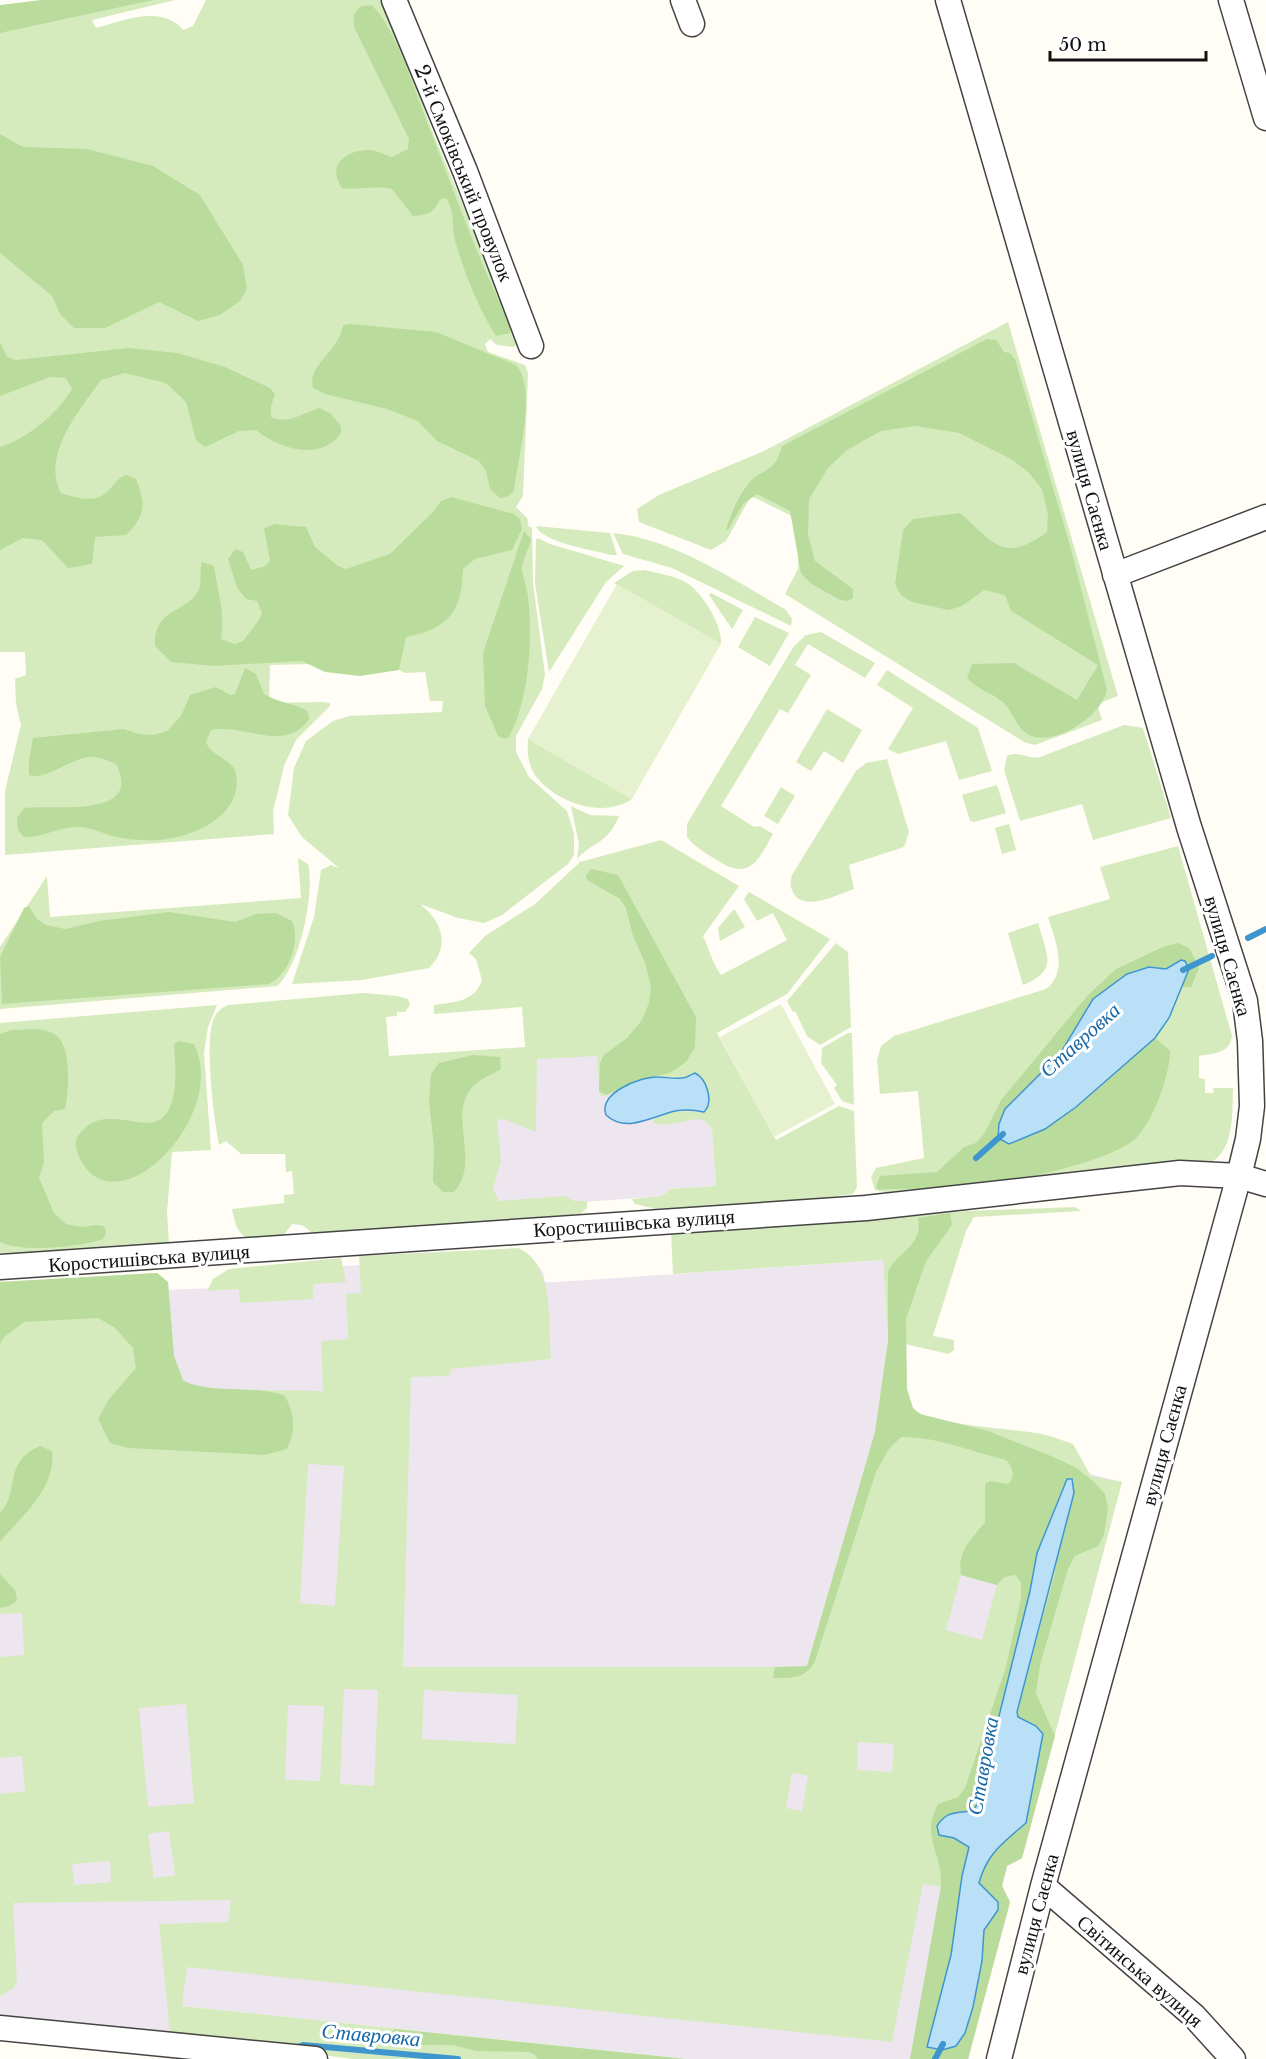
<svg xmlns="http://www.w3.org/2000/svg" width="1266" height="2059" font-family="'Libre Baskerville',serif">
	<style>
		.industrial { fill: #eee6ef }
		.green { fill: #d5ebbd; fill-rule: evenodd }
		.forest { fill: #b9dc9c; fill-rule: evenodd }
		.pitch { fill: #e6f2cf }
		.water { fill: #b9e0f7; stroke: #3f96cf; stroke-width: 1.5 }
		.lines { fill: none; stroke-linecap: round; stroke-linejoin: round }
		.stream { stroke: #3f96cf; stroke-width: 6 }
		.minor-casing { stroke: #444; stroke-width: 27 }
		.minor { stroke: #fff; stroke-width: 24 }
		.labels { text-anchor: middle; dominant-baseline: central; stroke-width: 6; stroke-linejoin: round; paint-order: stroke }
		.street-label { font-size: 20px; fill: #111; stroke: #fff }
		.water-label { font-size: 21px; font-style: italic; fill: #1768a6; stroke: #fff }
	</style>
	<rect width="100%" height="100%" fill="#fffdf5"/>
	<path class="industrial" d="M554 1024 731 1117 712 1129 716 1186 670 1189 662 1196 351 1220 537 1059Z
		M531 1257 543 1272 545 1282H557L883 1260 888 1341 877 1421 1122 1482 1022 1858 1007 1866 1002 1886 1010 1902 968 2059H686L182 2006 170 2035 0 2020V1303L168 1290 320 1283 321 1267Z"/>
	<path class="green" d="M92 0H175L92 20 96 28C123 21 162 4 183 30L193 26 206 0H386L431 128 518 338V344L514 347 497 345 490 339 485 344 488 352 525 365 528 373 523 496 516 507 527 518 529 527H532L533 583 545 675 542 689 516 736V752L529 777 567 811 574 834V855L568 864 502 915 484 923 458 918 420 904C442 921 451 946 429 968L362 980 292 984 314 917 321 870 331 865 339 868 302 837 288 815 294 768 306 741 333 721 349 716 442 712 443 701H430L425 672 405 673 399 670 400 662 270 665 269 703 324 702 330 703V706L296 740 284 766 273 811 274 834 5 855V791L21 725 16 704 15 679 26 675 25 652H0V20Z
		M1008 322 1118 696 1097 704 1102 720 1035 745 1024 742 785 594 798 569V524L794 517 751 496 726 541 711 550 639 522 637 509 659 495 764 451Z
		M536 526 610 533 617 555H611C594 550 542 543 536 526Z
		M613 533C674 539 734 580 786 610L792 619 791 626 672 568 623 554Z
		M538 538 550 544 624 566 606 582 549 672 535 583 536 540Z
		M645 570C660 574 678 576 690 585 704 596 723 627 721 644L614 583 633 571Z
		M711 593 743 610 732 629 709 595Z
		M755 617 789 633 770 666 738 647Z
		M821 632 875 663 865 678 808 644 795 665 811 675 788 713 780 709 721 806 754 827 760 826 773 834C759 858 751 881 720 862 710 856 700 850 692 843L687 837V824L794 646 806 635Z
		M887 670 978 728 992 771 959 780 946 741 898 754 888 749 913 708 877 685Z
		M827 709 862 730 843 763 824 751 811 771 796 762Z
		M1124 725 1143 728 1171 818 1093 840 1082 804 1020 821 1004 770 1007 756C1019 750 1028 760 1040 757Z
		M528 739 632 799C603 819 556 803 535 775 528 765 527 751 528 739Z
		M887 759 909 832 904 847 849 865 854 889C838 894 806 912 794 894 790 888 790 882 792 875L856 771 866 763Z
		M997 785 1006 813 974 822 970 821 962 795Z
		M781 787 795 796 778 824 764 816Z
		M571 806 590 815 619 816C607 845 593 841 577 859L579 844Z
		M1009 824 1016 850 1002 854 995 828Z
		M661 840 739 886 703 936C710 951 711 960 721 975L787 940 773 913 757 921 744 899 749 892 830 939 787 994 717 1033 776 1140 839 1106 854 1111 857 1187 853 1194 791 1202 683 1208 656 1209 635 1204 632 1199 662 1196 670 1189 716 1186 712 1129 704 1120 695 1119 666 1125 653 1123 654 1119 675 1111 703 1112 707 1110 709 1096 701 1079 691 1074C680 1082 667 1075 654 1077 635 1079 619 1095 600 1096L597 1056 537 1059 536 1132 504 1119 497 1120 501 1161 493 1189 499 1201 565 1196 574 1201H587V1208L580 1214 314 1234 302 1225 292 1224 283 1236C251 1239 239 1247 232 1209L284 1203V1195L294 1194 292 1171 286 1172 285 1154H241L226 1141 219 1145C214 1118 203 1038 215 1016 218 1010 223 1007 229 1005L363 993 397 996 408 999 410 1005 405 1012H397V1016L386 1017 389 1056 525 1047 522 1007 434 1014V1005C454 1002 475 1002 482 980L476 959 469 953 485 936 535 904 580 862Z
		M1178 846 1232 1036C1230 1054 1213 1053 1199 1056V1078L1205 1079V1093H1214L1213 1088H1233C1232 1117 1235 1153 1205 1166L895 1194 875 1190 871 1177 876 1168 924 1158 918 1091 880 1094 877 1060 881 1046 894 1036 1046 989C1069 971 1055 940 1048 917L1110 899 1100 867Z
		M298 858 308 864C315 892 300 967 277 986L0 1009V947L47 876 50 917 301 898Z
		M733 910H735L745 927 720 941 718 928Z
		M1038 923C1046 954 1060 970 1023 985L1008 933Z
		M836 943 848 952 851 1027 820 1045 807 1036 795 1011 793 1012 787 1001Z
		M217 1005 208 1027 204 1053 211 1150 172 1152 167 1212 169 1243 20 1255 0 1253V1023Z
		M848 1033H852L854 1105 842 1101 834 1088 837 1085 821 1063 822 1048Z
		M1075 1207 1081 1211 974 1217 966 1231 933 1336 954 1340V1350L949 1354 905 1344C906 1362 902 1392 913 1408 924 1425 1019 1429 1042 1434 1053 1436 1063 1441 1073 1444L1091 1476 1122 1482 1022 1858 1007 1866 1002 1886 1010 1902 968 2059H910L941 1887 923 1884 892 2042 187 1967 182 2006 686 2059H353L170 2035 159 1924 228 1922 231 1900 13 1903 17 1981 14 1988 0 1996V1794L25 1791 22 1756 0 1758V1657L24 1655 22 1613 0 1614V1282L157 1273 168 1282 174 1356 184 1381 203 1389 323 1391 321 1341 348 1339 346 1294 361 1293 359 1256 518 1248C555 1263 548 1325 551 1359L451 1369 449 1376 411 1377 403 1667H807L875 1432 888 1341 883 1260 673 1274 671 1232 966 1211ZM308 1464 344 1466 335 1606 300 1603ZM961 1575 997 1585 982 1640 946 1630ZM344 1689 378 1690 374 1786 340 1784ZM424 1690 518 1695 515 1744 422 1739ZM186 1704 194 1803 148 1807 139 1708ZM288 1705 324 1706 320 1781 285 1780ZM858 1742 894 1744 892 1772 857 1770ZM792 1773 808 1776 802 1811 786 1808ZM169 1831 175 1875 154 1878 148 1834ZM110 1861 111 1882 74 1885 72 1864Z
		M341 1258 346 1282 313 1284V1299L240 1303 239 1289 207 1291 213 1279 229 1269Z"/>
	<path class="forest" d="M41 0H153L0 33V5Z
		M371 5C393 22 415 90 426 119 453 188 477 259 511 325L510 333 496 336C479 309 465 275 456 244 451 228 456 213 446 198L440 199C434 213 428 215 413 216L392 189C375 185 359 190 342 188 326 165 346 150 369 150 376 150 385 155 392 157L408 149 409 139 354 27V14L361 6Z
		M0 134 23 147 87 149 153 166 200 195 243 265 247 289 240 301 220 315 198 321 159 302 105 328H74L60 314 52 296 0 253Z
		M350 324 436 332 516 365C538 389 517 461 514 491L507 497 500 498 490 489 486 471 479 461 437 441 418 421 387 409 325 394 313 388C307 364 338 354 343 325Z
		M987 339 996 340 1004 352 1010 353 1015 359 1071 549 1107 690C1102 716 1057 745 1031 736 1017 730 1014 714 1005 704 994 693 977 690 967 678L972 664 1014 663 1077 700 1098 665 1011 611 1005 595 984 590 962 606 949 610 912 602 901 595 895 584 903 530 913 519 960 513C993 541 1002 565 1047 532L1048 515 1042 489 1028 472 1011 459 959 433 916 426 881 431 847 450 828 468 809 499 808 535 815 561 853 589V598L847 601 840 600 810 583 801 573 790 511 757 494 743 504 728 530 726 529C731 514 738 496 749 483 763 467 775 474 782 446Z
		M0 342 7 357 16 360 129 348 177 353 225 367 270 388 275 394 271 406V417C289 425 302 413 320 408L331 414 341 426V433C321 462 279 449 256 430L239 431 205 447 196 440 186 402 166 383 125 373 101 380C79 411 41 455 61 493 76 498 95 504 108 491 115 484 116 479 126 475L136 479C146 505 146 515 126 535L95 537 92 564 68 568 42 540 23 538 0 550V447C27 439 58 413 72 389L66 378 50 377 0 396Z
		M451 497 514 514 520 519 522 529 512 550 475 559 463 569C462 612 448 629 406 637L399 670 360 676 325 672 302 661 214 666 171 662 155 646C153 607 189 613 199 589 202 582 199 571 202 562L214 566C218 594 225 610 221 639L235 644 243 641 259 620 262 613 257 601 246 599 237 588 228 559 235 549 243 552 251 570 266 566 270 560 264 528 275 524 306 527 315 547 338 566 346 569 390 554 434 511 441 501Z
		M524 531 531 539C529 549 522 560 522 569 523 579 527 587 528 597 533 638 529 700 509 737L505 739 498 736 485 706 483 653Z
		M245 668 256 674 264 694C278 703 299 704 308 712L309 719C285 754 244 723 211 730L206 742C211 757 233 758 236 774 244 821 181 843 144 840 135 840 125 839 117 837 103 834 92 827 77 827 58 827 42 838 24 837L18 830 17 818 24 808C51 804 145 820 116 764 108 761 97 756 88 757 69 760 44 781 29 775V760L33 738 124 729 139 734 153 735 167 731 181 716 190 695 216 687 230 695 235 694Z
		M591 869 618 875 696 1017 695 1047 686 1062 670 1073 643 1079 606 1095 599 1091 600 1063 604 1055 627 1038 642 1020 649 1003 651 986 645 963 633 936 626 908 620 899 587 880 586 875Z
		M29 906 37 919 46 925 65 929 99 921 169 912 235 922 256 914 276 913 292 921C301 941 289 975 269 984L2 1004 0 957 24 908Z
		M1178 943 1189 948 1199 968 1191 987H1179L1189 969 1181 960 1166 969H1138L1127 974 1093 999 1060 1054 1005 1109 1089 1096 1155 1038 1170 1051C1170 1075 1153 1122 1135 1139 1110 1162 1002 1185 966 1188 937 1191 908 1187 879 1190L876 1187 880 1176 937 1172 964 1147 976 1143 984 1134 1001 1100 1088 995 1116 969 1163 947Z
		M37 1029C44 1030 54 1032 59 1038 71 1052 69 1092 65 1109L54 1111 42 1123 44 1162 39 1178 54 1213 66 1224 82 1227 96 1225 104 1226 106 1232 103 1239C80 1247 22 1253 0 1242V1034L11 1030Z
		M179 1041 194 1044C230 1116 117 1231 80 1159 76 1150 73 1141 80 1133 105 1102 142 1133 161 1119 180 1104 175 1065 174 1044Z
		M473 1055 500 1057 501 1069C490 1076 475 1080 468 1093 451 1122 480 1163 454 1192H443L433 1182 434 1146 429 1102 431 1074 439 1063Z
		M950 1213 952 1225 926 1261 906 1319 907 1389 913 1408 920 1414 988 1431 1051 1456 1075 1467 1093 1481 1105 1494 1108 1508 1104 1535 1098 1546 1075 1556 1068 1569 1040 1665 1036 1693 1055 1736 1022 1858 1007 1866 1002 1886 1010 1902 968 2059H910L941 1886C943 1853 920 1838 938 1804L958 1797 965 1788 1006 1667 1021 1598V1582L1015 1575 1004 1577 997 1585 961 1575C957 1551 971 1540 985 1522V1484L990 1481 1008 1484C1016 1477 1013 1467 1006 1460 973 1452 935 1436 901 1437L889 1449 876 1472 815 1661C806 1679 792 1678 773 1678L775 1667 807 1666 875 1432 888 1341V1272C896 1252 924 1246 918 1218ZM1064 1483 1055 1573 1017 1712 1018 1717 1036 1726 1016 1832 1006 1837 985 1863 979 1883 998 1902V1910L984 1930 977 1988 965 2033 927 2047 951 1955 962 1876 969 1846 954 1838 939 1835 937 1826C946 1811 956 1813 972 1811L977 1805 1030 1591 1037 1553Z
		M157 1273 168 1282 174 1356 183 1381C216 1395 252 1384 285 1396 295 1415 296 1430 287 1449L264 1455 128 1448 110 1443 98 1419 109 1399 136 1368 133 1348 114 1327 98 1318 24 1322 3 1338 0 1344V1282Z
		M40 1446 52 1451C56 1490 22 1515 0 1542V1513C21 1491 2 1462 40 1446Z
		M0 1574 15 1590 17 1600C13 1605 7 1607 0 1608Z
		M394 2029 686 2059H538L535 2055 529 2052 476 2051 453 2045H395L389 2043 388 2038Z"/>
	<path class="pitch" d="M617 584 721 644 632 799 528 739Z
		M781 1004 835 1104 774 1137 720 1037Z"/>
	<path class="water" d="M1181 960 1185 961 1189 969 1169 1018 1155 1038 1076 1107 1045 1129 1009 1144 998 1138 999 1124 1005 1109 1060 1054 1093 999 1127 974 1149 967 1166 969Z
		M695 1073C707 1079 714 1102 704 1112 695 1110 685 1109 675 1111 653 1116 626 1134 606 1115 598 1093 640 1077 657 1077 665 1077 673 1079 682 1078 687 1078 690 1075 695 1073Z
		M1067 1479H1072L1074 1493 1017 1712 1018 1717 1036 1726 1043 1734 1026 1823C1004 1842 987 1853 979 1883L998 1902V1910L984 1930 982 1961 973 2007 965 2033 956 2046 942 2050 927 2047 951 1955 962 1876 969 1847 954 1838 939 1835 937 1826C946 1811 956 1813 972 1811L977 1805 1030 1591 1037 1553Z"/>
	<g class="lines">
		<path class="stream" d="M1248 938 1266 929
			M1183 970 1212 956
			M976 1158 1003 1134
			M295 2048 303 2045 458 2059
			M935 2059 943 2044"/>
		<g class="minor-casing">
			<path id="minor" d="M394 0 465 171 531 346
				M683 0 692 24
				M948 0 1189 827 1245 1001 1250 1041 1252 1106 1248 1139 1239 1176 1043 1886 999 2059
				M1231 0 1266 118
				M1115 575 1266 517
				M0 1267 866 1208 1180 1173 1239 1176 1266 1184
				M1043 1886 1194 2016 1233 2059
				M0 2028 315 2059"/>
		</g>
		<use href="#minor" class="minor"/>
	</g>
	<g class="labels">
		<g class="street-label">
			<text transform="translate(464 173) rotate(68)">2-й Смоківський провулок</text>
			<text transform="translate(1090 490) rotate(74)">вулиця Саєнка</text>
			<text transform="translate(1228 956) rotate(74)">вулиця Саєнка</text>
			<text transform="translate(634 1223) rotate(-4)">Коростишівська вулиця</text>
			<text transform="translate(149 1258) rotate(-4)">Коростишівська вулиця</text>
			<text transform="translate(1164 1445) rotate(-75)">вулиця Саєнка</text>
			<text transform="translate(1036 1914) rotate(-75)">вулиця Саєнка</text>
			<text transform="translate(1140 1971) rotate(41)">Світинська вулиця</text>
		</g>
		<g class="water-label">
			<text transform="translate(1080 1040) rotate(-42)">Ставровка</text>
			<text transform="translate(983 1766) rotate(-80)">Ставровка</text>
			<text transform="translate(371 2035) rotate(5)">Ставровка</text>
		</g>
	</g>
	<path d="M1050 51v9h156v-9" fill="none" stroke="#111111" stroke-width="3"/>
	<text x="1059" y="51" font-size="18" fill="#111111" stroke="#ffffff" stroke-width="4.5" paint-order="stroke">50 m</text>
</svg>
